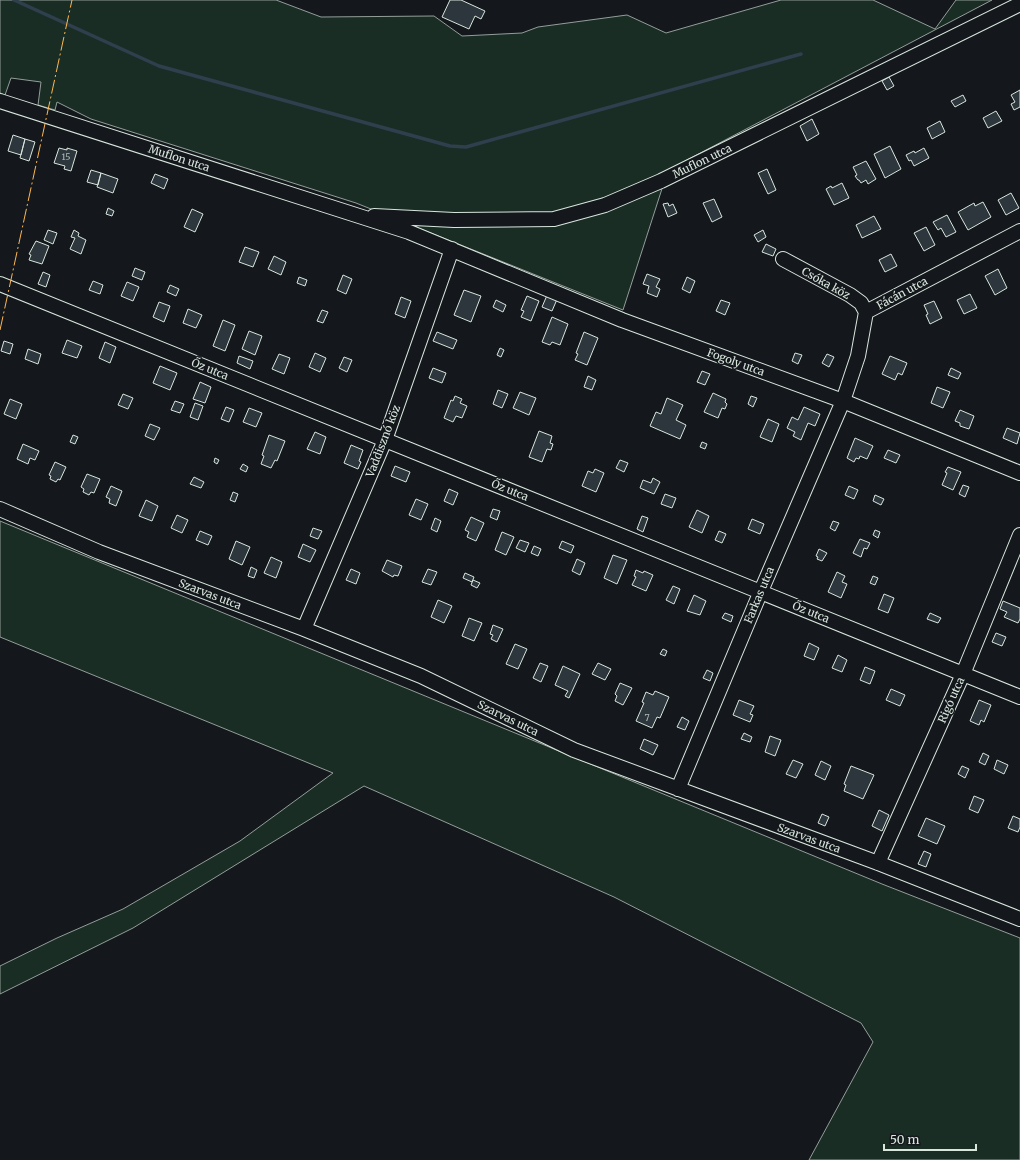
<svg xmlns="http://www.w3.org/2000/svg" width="1020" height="1160" font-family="Merriweather,serif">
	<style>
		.green { fill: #1a2d24; stroke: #939e99 }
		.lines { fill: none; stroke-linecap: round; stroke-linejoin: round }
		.stream { stroke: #2f3f4d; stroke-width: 3.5 }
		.building { fill: #2c363c; stroke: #d8e6dc }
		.minor-casing { stroke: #d8e6dc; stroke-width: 16 }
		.minor { stroke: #14181c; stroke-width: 14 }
		.power { stroke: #ffb74d; stroke-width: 1; stroke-dasharray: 14 3 2 3; stroke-linecap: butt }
		.labels { text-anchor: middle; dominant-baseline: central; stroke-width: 3; stroke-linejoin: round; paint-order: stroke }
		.number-label { font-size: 9px; fill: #adbab4 }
		.street-label { font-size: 11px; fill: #d8e6dc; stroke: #14181c }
	</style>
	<rect width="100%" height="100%" fill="#14181c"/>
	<path class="green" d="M0 0H276L321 17 434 16 462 36 522 33 538 27 627 15 666 33 781 0H873L935 29 956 0H992L668 170 623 310 356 203 91 119 57 102 55 110 38 105 41 82 11 78 5 95 0 93Z
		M0 521 882 884 1020 938V1160H809L873 1042 861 1023 614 897 364 786 133 928 0 994V966L57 938 123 909 240 841 333 773 0 637Z"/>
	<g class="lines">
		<path class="stream" d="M14 0 159 66 450 146 466 147 801 54"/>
	</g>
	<path class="building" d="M450 0H461L485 11 481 19 475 16 469 29 442 17Z
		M889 77 894 86 887 90 882 81Z
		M1020 90V107L1014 110 1011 104 1015 102 1011 95Z
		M963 95 966 101 955 107 951 101Z
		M996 111 1002 121 988 128 983 118Z
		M812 119 819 134 807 141 800 126Z
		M940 121 945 132 932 139 927 128Z
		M13 135 25 139 21 155 8 151Z
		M25 139 35 142 29 161 20 158Z
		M890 146 901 169 885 178 874 154Z
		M59 148 67 150V148L77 151 71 171 64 169 65 166 54 163Z
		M924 148 929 158 914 166 911 160 909 161 906 155 914 151 915 153Z
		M866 161 876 179 868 184 866 180 861 183 859 180H858L855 176 857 175 853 167Z
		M767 169 776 190 768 194 758 173Z
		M91 170 101 173 98 185 87 182Z
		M101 173 118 179 113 193 97 187Z
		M155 174 168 179 164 189 151 183Z
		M842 183 849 198 834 205 826 189 831 186 832 188Z
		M1011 193 1019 208 1006 215 998 200Z
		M714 199 722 217 712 222 703 203Z
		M983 202 991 217 968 230 958 212 974 203 975 206Z
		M668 203 669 206 673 204 677 213 668 217 663 204Z
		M108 208 114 211 112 216 106 214Z
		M192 209 203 214 195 232 184 227Z
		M947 215 956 232 946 237 941 228 938 230 933 222Z
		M874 216 881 229 862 238 856 225Z
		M926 227 935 245 924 251 914 233Z
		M48 230 57 233 53 244 44 240Z
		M74 230 79 233 78 236 86 240 81 254 70 249 75 238 71 237Z
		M763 230 766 237 758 242 754 235Z
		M36 241 49 246 42 264 29 260 31 255 29 254Z
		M766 244 776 249 773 256 762 252Z
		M245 247 259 252 253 267 239 262Z
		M891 254 897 266 885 272 879 260Z
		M274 256 286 262 281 275 268 269Z
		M135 268 145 272 142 280 132 276Z
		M998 269 1007 288 995 295 985 276Z
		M43 272 50 275 46 287 38 284Z
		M647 274 660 279 656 287 660 289 657 297 647 293 649 286 643 284Z
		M343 275 352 279 346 294 337 290Z
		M299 277 307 280 305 286 297 283Z
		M687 277 695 281 690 293 682 289Z
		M93 281 103 285 100 294 89 290Z
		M127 282 139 287 133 301 121 296Z
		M170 285 179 289 176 296 167 292Z
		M464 290 481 296 471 322 454 315Z
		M548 293 558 297 552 311 542 307Z
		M970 294 977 308 964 314 957 300Z
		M527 296 539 301 531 321 521 317 524 311 521 310Z
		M401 297 411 301 405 318 395 314Z
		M496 300 506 305 503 312 493 307Z
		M721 300 730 303 725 315 716 311Z
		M934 301 942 318 930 324 926 315 928 314 924 305Z
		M159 302 170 306 164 322 153 317Z
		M188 309 202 315 196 328 183 323Z
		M322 310 328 312 323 323 317 321Z
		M552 317 568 324 560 345 552 342 550 345 542 342Z
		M223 320 235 325 225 351 213 346Z
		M249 331 262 336 255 355 242 349Z
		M437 332 457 340 453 349 433 341Z
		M584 332 598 338 587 365 575 360 578 354 576 353Z
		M67 340 82 346 77 358 62 353Z
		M4 341 13 344 10 354 1 351Z
		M105 342 116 347 110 363 99 358Z
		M500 348 504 350 501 357 497 355Z
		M28 349 41 354 38 364 25 359Z
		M315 353 326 358 320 372 309 367Z
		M795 353 802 355 798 364 792 361Z
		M279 354 290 358 284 374 272 369Z
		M827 354 834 357 829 367 822 363Z
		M239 356 253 361 250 369 237 363Z
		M890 356 907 363 902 375 898 373 895 380 882 374Z
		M344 357 352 360 347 372 339 368Z
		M160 366 177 373 170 390 153 383Z
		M433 368 446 373 442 383 429 378Z
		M951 368 961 373 958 379 948 375Z
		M702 371 710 374 705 385 697 382Z
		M588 376 596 380 592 390 584 387Z
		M200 382 211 387 205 403 193 399Z
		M937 387 950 392 943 408 931 403Z
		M498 390 508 394 502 408 493 404Z
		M520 392 536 398 529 415 513 408Z
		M713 393 726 399 725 402 727 404 725 409 722 408 718 418 704 412Z
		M123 394 133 398 128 409 118 405Z
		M455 396 462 399 460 403 467 406 462 418 456 416 453 422 444 418 451 400 453 401Z
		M751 396 757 398 753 407 748 404Z
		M667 398 683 405 676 420 686 425 680 439 650 426 656 412 661 414Z
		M10 399 22 404 16 419 4 414Z
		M175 401 184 404 180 413 171 410Z
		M195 403 203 406 198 420 190 417Z
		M226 407 234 410 229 422 221 419Z
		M804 407 820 414 815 426 808 423 801 440 793 436 795 432 787 428 792 417 798 420Z
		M249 408 262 413 256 427 243 422Z
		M960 410 974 416 969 429 960 426V423L955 421Z
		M768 419 779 424 772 442 760 437Z
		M150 424 160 428 154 440 145 436Z
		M1007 428 1020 433 1017 444 1003 438Z
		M539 431 552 436 550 443 553 444 551 450 547 449 542 462 529 457Z
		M315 432 326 437 320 454 307 449Z
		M73 435 78 437 75 444 70 442Z
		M269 435 285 441 277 461 275 460 271 468 261 464 264 456 262 455Z
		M855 438 873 446 867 459 860 456 859 459 856 458 854 462 847 458Z
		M702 442 707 444 705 449 700 447Z
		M23 444 39 451 35 460 30 458 28 464 17 459Z
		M351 445 363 450 359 461 361 462 358 469 344 463Z
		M888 450 900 455 896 463 884 458Z
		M215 458 219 460 217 464 214 462Z
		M620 460 628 463 624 472 616 468Z
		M55 462 66 467 60 480 58 479 56 482 50 479 51 476 49 475Z
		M243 464 248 467 246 472 240 469Z
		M395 466 410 472 406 482 391 476Z
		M948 467 961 472 953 490 942 485 947 473 945 472Z
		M595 469 604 473 596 492 582 486 588 471 593 473Z
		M87 474 100 479 94 493 91 492 89 495 83 492 84 489 81 487Z
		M194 477 204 482 201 488 190 484Z
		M653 478 660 482 654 494 640 488 643 480 651 483Z
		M963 485 969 487 965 497 959 494Z
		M111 486 122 491 116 506 109 503 110 499 106 497Z
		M849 486 858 490 854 499 845 495Z
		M449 489 458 493 453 505 444 501Z
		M233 492 238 494 235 502 230 500Z
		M665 494 676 498 672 508 661 504Z
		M875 495 884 499 881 505 873 501Z
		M416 499 428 504 421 520 409 515Z
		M146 500 158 506 152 521 139 516Z
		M493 509 500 511 497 520 490 517Z
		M697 510 709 516 702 533 689 527Z
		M177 515 188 520 182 533 171 528Z
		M642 516 648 518 643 532 637 529Z
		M471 517 484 523 476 541 467 537 469 532 465 530Z
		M435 518 441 521 437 532 431 529Z
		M752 519 764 524 760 534 748 529Z
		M833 521 839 523 835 531 830 528Z
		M313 528 322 531 318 539 310 536Z
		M875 530 880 532 878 538 873 535Z
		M200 531 212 536 208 545 196 540Z
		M719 531 726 534 722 543 715 540Z
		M502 532 514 537 506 555 495 550Z
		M860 539 870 543 867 549 864 548 861 557 853 553Z
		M520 540 529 543 525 552 516 548Z
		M236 541 250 547 242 565 229 559Z
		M562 541 574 546 571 553 559 548Z
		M303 544 316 550 310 562 298 557Z
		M534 546 541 549 538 556 531 553Z
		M819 549 827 553 822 561 817 559 818 557 816 556Z
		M613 555 627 560 617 584 604 578Z
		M271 557 282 562 276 578 264 573Z
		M577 559 585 563 580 575 572 571Z
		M387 560 402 566 398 576 394 575 393 577 382 571Z
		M251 567 257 570 254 578 248 576Z
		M351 569 360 573 356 584 346 580Z
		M428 569 437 572 431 585 422 582Z
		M636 570 643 573 644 571 653 575 646 591 632 585 636 577 634 576Z
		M837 572 845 576 842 582 847 584 841 598 828 592Z
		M465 573 474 577 472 582 463 578Z
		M873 576 878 578 875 585 870 583Z
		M473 580 480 583 477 588 471 585Z
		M673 586 680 589 674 604 666 600Z
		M884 594 894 598 888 613 878 609Z
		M694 595 706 601 700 615 687 611Z
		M438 600 452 606 444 623 431 617Z
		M1003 601 1020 608V619L1018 623 1004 617 1007 612 1000 609Z
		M725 613 733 616 731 622 722 618Z
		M930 613 941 618 938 623 927 619Z
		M469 618 482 623 474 641 462 636Z
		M493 625 503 629 497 642 491 639 493 635 490 634Z
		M996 633 1006 637 1002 646 992 642Z
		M809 643 819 648 814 660 804 656Z
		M515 644 527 649 518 669 506 664Z
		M663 649 667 651 665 656 660 654Z
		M838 655 847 660 842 672 832 668Z
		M540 663 548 666 541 682 533 678Z
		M598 663 611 669 605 680 592 674Z
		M563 666 580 674 569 698 565 696 568 691 555 685Z
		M865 667 875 671 870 684 860 680Z
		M707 670 713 673 710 681 703 678Z
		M620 683 632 688 623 705 615 701 617 696 615 694Z
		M891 689 905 695 900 706 886 700Z
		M655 691 669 697 660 718 657 717 652 728 636 721 644 703 642 702 646 692 653 695Z
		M739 700 754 706 750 714 753 715 750 722 733 715Z
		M979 700 991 705 984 722 981 720 979 725 970 721Z
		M682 717 689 721 685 730 677 727Z
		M744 733 752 737 750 742 741 739Z
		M770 736 781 740 775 756 765 752Z
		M644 739 658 745 653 755 640 749Z
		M983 753 989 756 985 765 979 762Z
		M793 760 803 764 796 778 786 774Z
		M997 760 1008 765 1004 774 994 769Z
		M821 761 831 766 825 780 815 775Z
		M851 766 874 775 863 799 844 791 846 785 844 784Z
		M962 766 969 769 965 778 958 774Z
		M974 796 984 800 978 813 969 809Z
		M879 810 889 815 882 831 872 826Z
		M822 814 829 817 825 826 818 823Z
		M1013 816 1020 819V827L1018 832 1008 828Z
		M926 818 945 826 937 844 918 836Z
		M924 851 931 854 926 867 918 864Z"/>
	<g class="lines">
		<g class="minor-casing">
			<path id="minor" d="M0 101 409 232 622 320 843 401 1020 473
				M374 216 454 220 554 219 605 205 661 181 1020 4
				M783 259 850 295 861 303 866 312
				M0 284 1020 697
				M0 509 99 552 304 629 421 676 574 750 878 863 1020 919
				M304 629 385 440 452 249
				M678 789 761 591 843 401 858 356 866 312 1020 231
				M878 863 963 674 1020 535"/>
		</g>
		<use href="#minor" class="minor"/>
		<path class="power" d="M0 330 72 0"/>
	</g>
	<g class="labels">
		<g class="number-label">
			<text x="66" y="156">15</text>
			<text x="647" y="717">7</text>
		</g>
		<g class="street-label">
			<text transform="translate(179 158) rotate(18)">Muflon utca</text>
			<text transform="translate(702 161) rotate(-26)">Muflon utca</text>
			<text transform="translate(826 283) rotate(29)">Csóka köz</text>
			<text transform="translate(902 293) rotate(-28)">Fácán utca</text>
			<text transform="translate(736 362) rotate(20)">Fogoly utca</text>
			<text transform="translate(210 369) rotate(22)">Őz utca</text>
			<text transform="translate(383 441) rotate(-69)">Vaddisznó köz</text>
			<text transform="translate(510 490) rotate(22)">Őz utca</text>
			<text transform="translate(210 594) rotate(21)">Szarvas utca</text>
			<text transform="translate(759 595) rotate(-67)">Farkas utca</text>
			<text transform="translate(811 612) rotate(22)">Őz utca</text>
			<text transform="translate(951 700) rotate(-66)">Rigó utca</text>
			<text transform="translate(508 718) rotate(26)">Szarvas utca</text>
			<text transform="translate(809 838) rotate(20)">Szarvas utca</text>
		</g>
	</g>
	<path d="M884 1144v6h92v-6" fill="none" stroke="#d8e6dc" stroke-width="2"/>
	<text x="890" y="1144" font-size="12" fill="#d8e6dc" stroke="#14181c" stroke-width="3" paint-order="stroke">50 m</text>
</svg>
